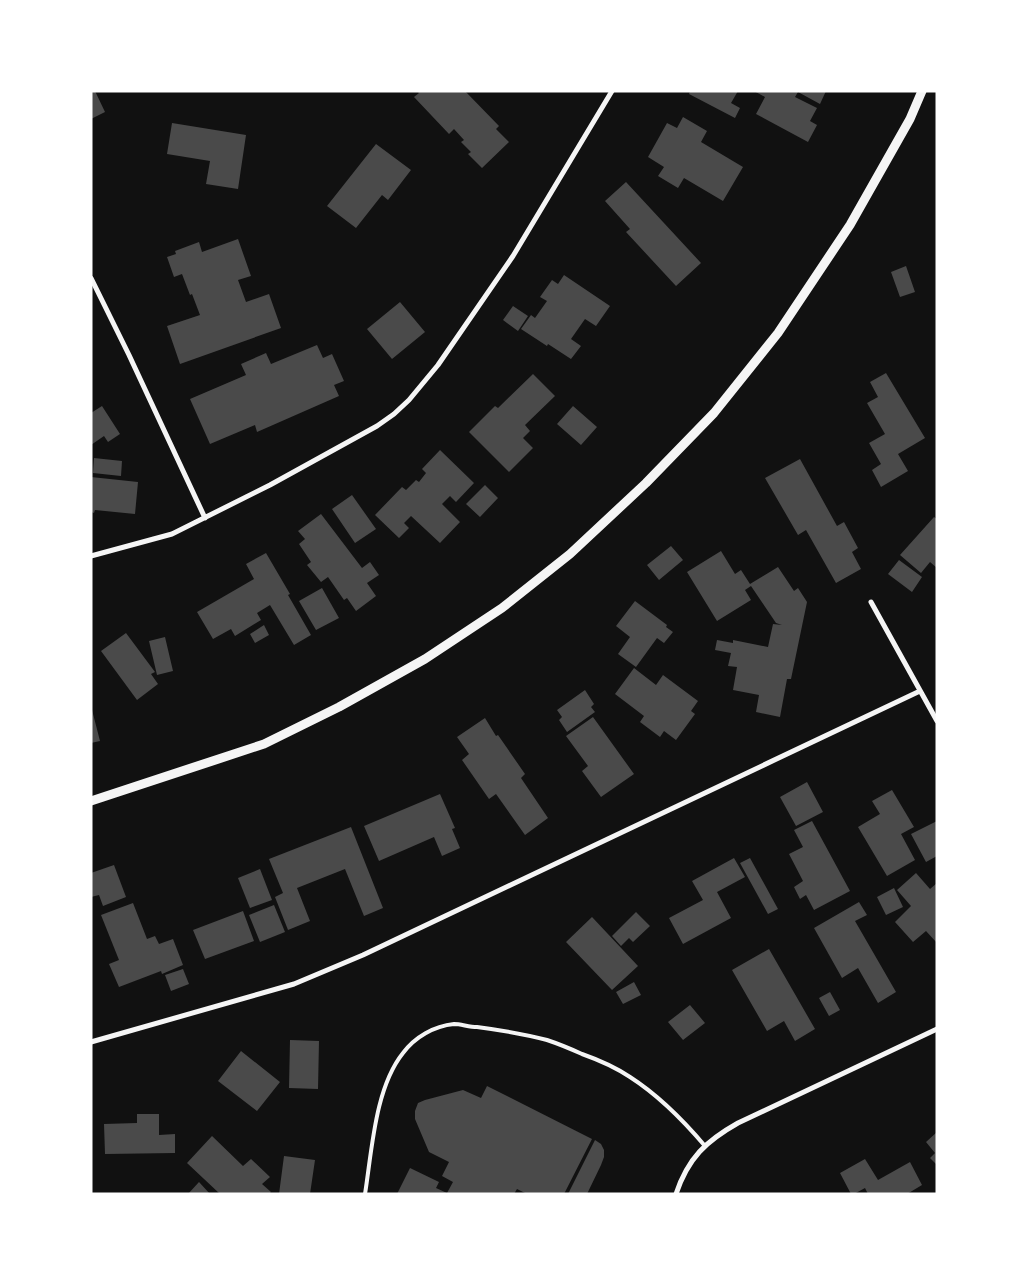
<svg xmlns="http://www.w3.org/2000/svg" width="1028" height="1285" font-family="'PT Serif',serif">
	<style>
		.building { fill: #4a4a4a }
		.lines { fill: none; stroke-linecap: round; stroke-linejoin: round }
		.service { stroke: #f5f5f5; stroke-width: 4 }
		.minor { stroke: #f5f5f5; stroke-width: 5 }
		.tertiary { stroke: #f5f5f5; stroke-width: 9 }
	</style>
	<rect width="100%" height="100%" fill="#111"/>
	<path class="building" d="M91 91H95L105 112 91 119Z
		M417 91H465L499 126 496 129 509 142 482 168 468 154 471 152 461 142 464 140 454 129 449 134 414 97 419 93Z
		M690 91H738L731 103 740 108 735 118 689 94Z
		M754 91H826L820 104 798 92 795 97 817 108 810 121 817 125 808 142 756 114 765 97Z
		M683 117 707 131 701 142 743 167 723 201 684 178 678 188 658 176 664 167 648 157 667 123 677 128Z
		M172 123 246 135 238 189 206 184 210 161 167 154Z
		M376 144 411 170 388 200 382 195 356 228 327 206Z
		M626 182 701 263 676 286 626 232 630 229 605 201Z
		M238 239 251 276 238 280 246 302 269 294 281 328 180 364 167 326 200 315 192 294 190 295 182 274 174 277 167 257 176 254 175 251 199 242 202 252Z
		M906 266 915 292 900 297 891 272Z
		M564 275 610 306 596 326 585 319 571 339 581 346 571 359 548 344 547 346 521 329 531 315 535 318 547 301 540 297 552 280 558 284Z
		M400 302 425 332 392 359 367 329Z
		M513 306 528 316 518 331 503 320Z
		M317 345 323 358 332 354 344 381 334 385 339 396 257 432 255 425 210 444 190 399 246 375 241 364 266 353 271 364Z
		M886 373 925 438 898 454 908 471 881 487 872 470 881 464 869 443 885 434 867 403 878 397 870 382Z
		M533 374 555 396 525 425 530 431 523 438 533 448 509 472 469 432 495 406 498 408Z
		M102 406 120 434 108 442 104 436 91 445V413Z
		M573 406 597 427 581 445 557 424Z
		M440 450 474 483 456 502 450 496 442 504 460 522 440 543 411 516 404 523 409 528 399 538 375 515 402 487 406 490 416 480 419 482 426 473 422 469Z
		M94 458 122 461 121 476 93 473Z
		M800 459 837 526 844 522 858 548 852 552 861 569 836 583 806 530 798 535 765 478Z
		M91 477 138 482 135 514 95 510 94 513 91 512Z
		M485 485 498 498 480 517 466 504Z
		M352 495 376 529 355 543 332 509Z
		M321 514 362 568 370 562 379 575 367 583 376 596 356 611 347 598 344 600 328 577 321 582 307 565 311 562 299 544 305 539 298 531Z
		M934 517 937 519V568L930 562 921 573 900 555Z
		M671 546 683 560 659 580 647 565Z
		M721 551 735 574 741 570 750 584 778 567 794 591 798 588 807 602 791 679H787L780 717 756 712 759 695 733 690 737 667 728 666 731 653 715 650 717 640 733 643V640L768 647 773 624 782 625 776 623 751 586 745 590 751 600 717 621 687 572Z
		M266 553 290 594 288 595 311 635 294 645 270 605 257 613 261 620 235 636 231 629 213 639 197 612 254 579 246 564Z
		M899 560 922 577 912 592 888 574Z
		M322 588 339 618 316 630 299 601Z
		M635 601 667 625 666 627 673 632 664 643 657 638 636 667 618 654 630 637 616 626Z
		M264 625 269 635 255 643 250 634Z
		M126 633 155 672 151 674 158 684 137 700 101 651Z
		M165 637 173 671 157 675 149 641Z
		M634 668 656 685 663 675 698 701 691 711 695 714 676 740 664 731 660 737 640 722 644 716 615 694Z
		M585 690 594 704 591 707 595 712 567 732 559 720 562 717 557 710Z
		M91 706 100 741 91 743Z
		M593 717 634 774 601 797 582 771 588 766 566 736Z
		M485 718 496 736 498 735 525 774 521 778 548 818 525 835 496 794 489 799 462 760 469 754 457 737Z
		M807 782 823 812 796 826 780 797Z
		M892 790 914 827 901 834 915 860 887 876 858 827 880 814 872 801Z
		M440 794 455 828 452 829 460 848 442 856 434 837 379 861 364 826Z
		M812 821 850 891 814 910 806 895 800 899 794 887 803 881 789 854 803 847 794 830Z
		M937 821V856L926 862 911 834Z
		M351 827 383 908 364 916 345 869 297 888 310 921 288 930 275 897 283 893 269 859Z
		M734 858 745 877 717 892 731 918 683 944 669 918 703 900 692 881Z
		M750 858 778 909 768 914 740 863Z
		M114 865 126 897 103 906 99 895 91 897V873Z
		M260 869 272 900 250 908 238 878Z
		M916 873 930 889 937 883V943L926 931 913 942 895 922 911 906 897 890Z
		M894 888 903 907 886 915 877 897Z
		M859 902 867 915 855 921 896 992 878 1003 858 968 842 978 814 928Z
		M133 903 147 939 155 936 159 944 173 939 183 965 162 974 161 971 119 987 109 964 119 960 101 915Z
		M274 905 285 932 260 942 249 915Z
		M243 911 254 941 205 959 193 930Z
		M636 912 650 926 633 942 629 938 621 946 612 936Z
		M592 917 638 966 612 990 566 942Z
		M769 949 815 1029 795 1041 784 1021 767 1031 732 970Z
		M183 969 189 984 171 991 165 975Z
		M634 982 641 995 623 1004 616 992Z
		M830 992 840 1010 829 1016 819 998Z
		M690 1005 705 1023 683 1040 668 1022Z
		M290 1040 319 1041 318 1089 289 1088Z
		M241 1051 280 1082 257 1111 218 1081Z
		M487 1086 592 1139 564 1194H527L517 1189 514 1194H397L410 1168 439 1182 436 1188 447 1193 453 1182 442 1176 449 1162 429 1152 415 1119V1111L418 1103 425 1100 463 1090 481 1098Z
		M137 1114H159V1135L175 1134V1153L105 1154 104 1124 137 1123Z
		M937 1132V1165L930 1158 935 1153 926 1142Z
		M212 1136 243 1166 251 1159 270 1177 262 1184 271 1192 269 1194H220L187 1163Z
		M595 1140 601 1144 604 1150V1157L601 1165 587 1194H568Z
		M284 1156 315 1160 310 1194H279Z
		M865 1159 878 1180 910 1162 922 1185 907 1194H868L865 1188 854 1194H851L840 1173Z
		M199 1182 210 1194H188Z"/>
	<g class="lines">
		<path class="service" d="M365 1194C372 1150 375 1088 403 1053 415 1037 434 1026 454 1024 461 1024 469 1027 477 1027 500 1030 524 1034 547 1040 559 1044 571 1049 582 1054 599 1060 615 1067 630 1077 658 1095 683 1120 705 1146"/>
		<path class="minor" d="M91 278 129 355 205 518
			M91 556 172 534 270 485 377 426 394 414 409 400 438 365 513 256 612 91
			M871 602 937 721
			M91 1042 294 984 363 955 920 691
			M676 1194C688 1158 706 1141 738 1123L937 1029"/>
		<path class="tertiary" d="M91 801 264 744 339 707 425 659 502 608 570 554 646 483 714 413 778 333 850 225 910 119 922 91"/>
	</g>
	<rect width="1028" height="1285" fill="none" stroke="#ffffff" stroke-width="185"/>
</svg>
